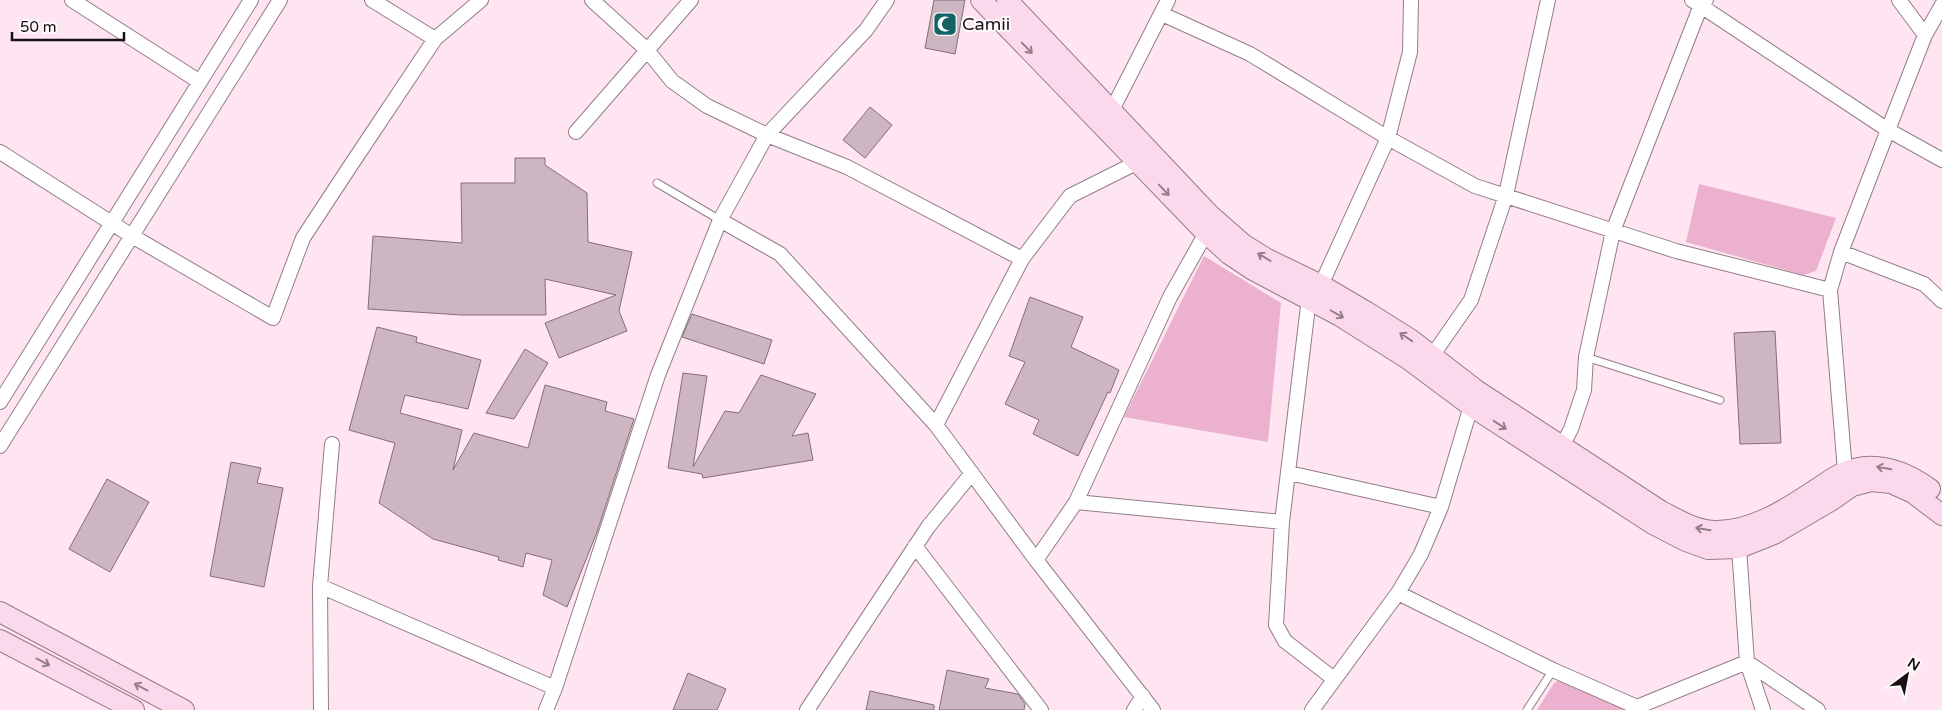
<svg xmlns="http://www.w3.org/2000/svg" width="1942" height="710" font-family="'Varela Round',sans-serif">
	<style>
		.green { fill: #ebb1ce }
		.building { fill: #cdb6c1; stroke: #846e79 }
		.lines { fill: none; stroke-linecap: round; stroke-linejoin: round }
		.lane-casing { stroke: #937d88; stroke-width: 9 }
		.street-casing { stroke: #937d88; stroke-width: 16 }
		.secondary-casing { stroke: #937d88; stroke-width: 22 }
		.lane { stroke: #fff; stroke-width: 7 }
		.street { stroke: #fff; stroke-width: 14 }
		.secondary { stroke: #fcd8ec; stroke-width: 20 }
		.oneway { stroke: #957e8b }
		.labels { text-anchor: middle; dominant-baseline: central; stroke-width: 4; stroke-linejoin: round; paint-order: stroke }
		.poi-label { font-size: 18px; fill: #181014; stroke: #fef9fb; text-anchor: start }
	</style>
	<rect width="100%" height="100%" fill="#fee5f1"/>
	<path class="green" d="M1699 184 1836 218 1816 271 1803 275 1686 242Z
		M1204 256 1281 303 1268 442 1124 417Z
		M1561 679 1626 709 1627 710H1537L1554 683Z"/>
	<path class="building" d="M934 0H965L955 54 925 48Z
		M870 107 892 125 865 158 843 140Z
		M515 158H545V165L587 193 588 242 632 252 619 311 627 331 559 358 545 323 616 295 545 279 546 315H462L368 309 373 236 462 243 461 183H515Z
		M1030 297 1083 317 1071 347 1119 370 1110 393 1108 392 1078 456 1033 434 1039 420 1005 404 1025 362 1009 356Z
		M692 314 772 340 764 364 682 337Z
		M377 327 417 337 416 342 481 360 468 409 405 395 400 413 462 430 453 470 474 433 528 448 545 385 607 402 605 411 634 419 597 532 567 607 543 595 552 560 526 553 523 567 498 560 499 557 433 539 379 503 395 443 349 430Z
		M1775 331 1781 443 1740 444 1734 333Z
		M525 349 548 363 514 419 486 413Z
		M683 373 707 376 693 467 725 411 739 413 761 375 816 394 792 436 808 433 813 460 703 478 702 474 668 468Z
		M231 462 261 468 257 483 283 488 264 587 210 576Z
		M107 479 149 502 110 572 69 549Z
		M947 670 989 679 985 688 1018 694 1025 704 1024 710H939Z
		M688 673 726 689 717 710H673Z
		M870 691 934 705V710H866Z"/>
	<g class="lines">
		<g class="lane-casing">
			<path id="lane" d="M657 183 720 220
				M1586 357 1720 400
				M1527 710 1553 670"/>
		</g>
		<g class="street-casing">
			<path id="street" d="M72 0 200 82
				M372 0 435 39
				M592 0 647 50 672 81 707 106 767 135 847 167 1022 259 1070 196 1138 162
				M887 0 866 30 767 135 720 220 780 254 936 425
				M1692 0 1888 130 1942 160
				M1899 0 1925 35
				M1162 14 1250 54 1388 138 1475 186 1676 251 1830 290
				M1112 110 1168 0
				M576 132 691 0
				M0 152 132 236 273 318 303 238 349 168 435 39 481 0
				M1841 252 1924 284 1942 301
				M1022 259 936 425 1036 560
				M1321 285 1388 138 1410 52 1411 0
				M1309 298 1282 522 1276 625 1285 641 1334 679
				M1432 356 1471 300 1506 195 1548 0
				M0 402 251 0
				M0 446 280 0
				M1562 446 1571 429 1584 390 1586 357 1613 231 1701 5 1706 0
				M1845 471 1830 290 1841 252 1888 130 1925 35 1942 5
				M1289 473 1441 507
				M1076 502 1282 522
				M915 546 1041 710
				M1739 548 1747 662 1763 710
				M320 586 555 688
				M1398 593 1553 670 1637 707 1747 662 1818 710
				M321 710 320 586 332 444
				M546 710 555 688 658 375 720 220
				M807 710 928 527 972 473
				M1134 710 1143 696
				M1153 710 1036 560 1076 502 1170 297 1206 233
				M1312 710 1398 593 1421 554 1441 507 1471 406"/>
		</g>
		<g class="secondary-casing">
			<path id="secondary" d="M981 0 1206 233 1229 254 1253 270 1340 316 1408 359 1471 406 1653 524 1686 541 1708 549 1739 548 1774 534 1832 500 1852 486 1871 481 1891 483 1913 493 1942 515
				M1007 0 1210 215 1243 244 1267 259 1321 285 1367 312 1410 339 1476 390 1661 511C1679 520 1697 532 1718 531 1755 530 1786 509 1815 490 1825 484 1834 476 1845 472 1875 460 1905 471 1930 489
				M0 612 184 710
				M0 640 134 710"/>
		</g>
		<use href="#lane" class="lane"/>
		<use href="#street" class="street"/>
		<use href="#secondary" class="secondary"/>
	</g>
	<defs><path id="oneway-shaft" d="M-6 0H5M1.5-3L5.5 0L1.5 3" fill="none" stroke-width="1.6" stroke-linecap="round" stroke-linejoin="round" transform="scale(1.25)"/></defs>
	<g class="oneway">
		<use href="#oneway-shaft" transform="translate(1027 48) rotate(46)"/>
		<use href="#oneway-shaft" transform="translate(1164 190) rotate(46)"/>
		<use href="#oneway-shaft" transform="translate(1264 257) rotate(-149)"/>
		<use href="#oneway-shaft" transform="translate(1337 314) rotate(30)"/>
		<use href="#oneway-shaft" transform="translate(1406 337) rotate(-146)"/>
		<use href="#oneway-shaft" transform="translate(1500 425) rotate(33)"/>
		<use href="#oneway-shaft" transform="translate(1884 468) rotate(-170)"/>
		<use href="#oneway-shaft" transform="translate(1703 529) rotate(-171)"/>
		<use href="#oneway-shaft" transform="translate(43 662) rotate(28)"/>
		<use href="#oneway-shaft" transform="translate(141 687) rotate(-152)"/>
	</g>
	<defs>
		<g id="mosque-square" transform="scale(1.25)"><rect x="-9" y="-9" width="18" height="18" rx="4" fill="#136365" stroke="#fef9fb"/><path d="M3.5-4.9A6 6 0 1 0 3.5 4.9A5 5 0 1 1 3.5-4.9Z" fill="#fff"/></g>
	</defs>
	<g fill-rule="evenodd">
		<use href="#mosque-square" x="945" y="24"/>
	</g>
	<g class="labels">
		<g class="poi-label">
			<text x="962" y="24">Camii</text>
		</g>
	</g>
	<g transform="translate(1907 675) rotate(32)" stroke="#fef9fb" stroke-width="4" paint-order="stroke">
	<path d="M0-4L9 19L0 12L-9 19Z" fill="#181014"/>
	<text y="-8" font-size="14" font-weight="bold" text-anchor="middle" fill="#181014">N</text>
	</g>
	<path d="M12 32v8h112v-8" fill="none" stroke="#181014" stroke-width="2.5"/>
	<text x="20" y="32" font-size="15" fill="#181014" stroke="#fef9fb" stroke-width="4" paint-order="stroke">50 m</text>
</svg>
